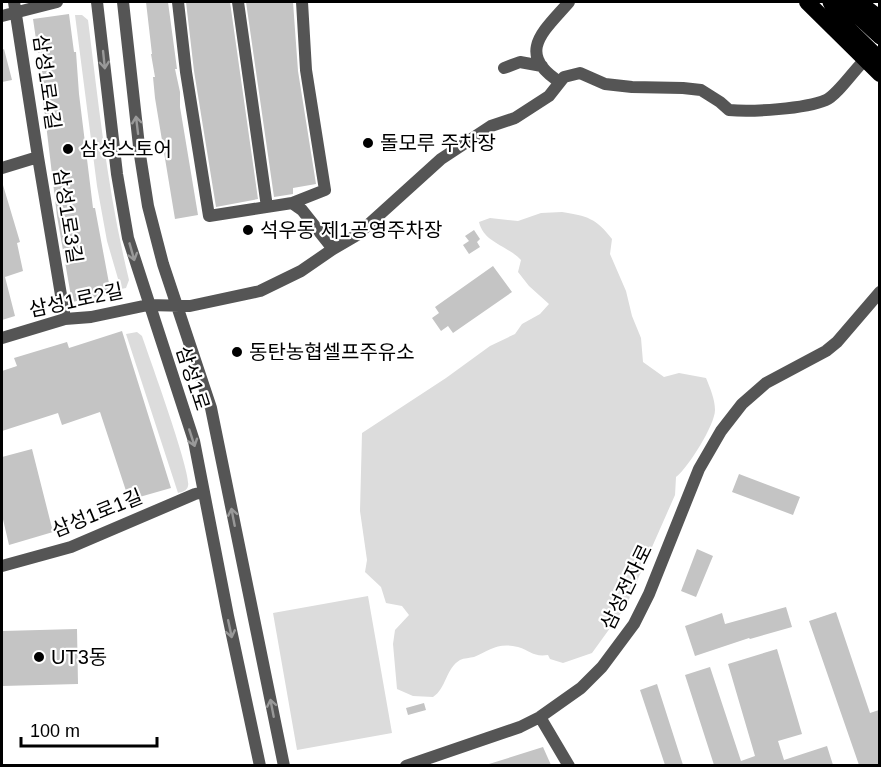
<svg xmlns="http://www.w3.org/2000/svg" width="881" height="767" font-family="Helvetica,'Noto Sans KR',sans-serif">
	<style>
		.green { fill: #dcdcdc }
		.building { fill: #c4c4c4 }
		.lines { fill: none; stroke-linecap: round; stroke-linejoin: round }
		.minor { stroke: #555; stroke-width: 12 }
		.major { stroke: #000; stroke-width: 15 }
		.highway { stroke: #000; stroke-width: 16 }
		.oneway { stroke: #999 }
		.poi-dot { fill: #000; stroke: #fff; stroke-width: 2 }
		.labels { text-anchor: middle; dominant-baseline: central; stroke-width: 4.5; stroke-linejoin: round; paint-order: stroke }
		.street-label { font-size: 20px; fill: #000; stroke: #fff }
		.poi-label { font-size: 20px; fill: #000; stroke: #fff; text-anchor: start }
	</style>
	<rect width="100%" height="100%" fill="#fff"/>
	<path class="green" d="M75 15H82L88 20C99 108 108 194 129 280L126 288 121 289 107 241 97 186Z
		M562 212C587 216 596 218 612 239L610 254 626 291 632 316 641 338 643 362 664 377 679 373 706 378C710 388 715 399 715 410 715 425 688 468 676 477L675 495 626 606 592 653 563 663 550 659 548 655C533 657 531 651 518 647 498 642 490 650 474 657 470 658 464 658 460 660 446 668 446 689 433 697L413 696 397 689 393 644 395 630 409 615 402 606 386 603 381 587 365 572 367 560 360 511 362 433 446 378 490 346 515 334 522 324 540 314 549 304 529 286 518 272 521 260C507 245 484 243 479 222L490 218 518 221 541 213Z
		M137 332 142 336C149 357 192 474 188 486 187 491 182 492 178 493L126 334Z
		M368 596 392 733 297 750 273 613Z"/>
	<path class="building" d="M146 2H168L177 69H175L180 92V107L198 215 175 219 155 98 153 77H155L151 54H152Z
		M186 2H230L258 199 216 207 194 71Z
		M246 2H293L298 71 316 184 293 188V194L274 197Z
		M69 14 74 52H76L79 94 93 208H95L111 294 72 302 57 216 43 99 41 52 38 53 33 19Z
		M4 49 12 80 2 82V50Z
		M2 185H3L20 242 17 243 23 271 5 277 15 316 2 320Z
		M474 230 480 239 477 242 480 247 469 254 463 245 469 241 465 236Z
		M493 266 512 292 453 333 448 326 441 331 432 318 439 313 435 307Z
		M122 331 171 488 129 500 100 412 62 425 58 413 2 431V371L17 366 14 358 67 342 69 348Z
		M32 449 53 532 9 545 2 515V457Z
		M739 474 800 497 793 515 732 492Z
		M697 549 713 556 696 597 681 591Z
		M786 607 792 627 750 639 749 638 695 656 685 626 722 613 725 624Z
		M836 612 870 713 879 710V765H859L809 621Z
		M77 629 78 684 2 686V631Z
		M777 649 802 734 778 741 784 760 827 746 833 765H714L685 675 710 667 741 761 755 756 728 664Z
		M657 684 683 765H665L640 690Z
		M424 703 426 710 408 715 406 708Z
		M543 747 551 765H489V764Z"/>
	<g class="lines">
		<path class="minor" d="M14 2 38 157
			M97 2 117 174 128 238 194 441 228 616 260 766
			M123 2 140 155 148 206 163 264 211 408 284 766
			M178 2 186 72 209 216 292 203 325 190 306 70 302 2
			M238 2 267 207
			M2 16 57 2
			M504 68 520 62 542 66
			M560 82C514 53 545 30 569 2
			M2 168 38 157 65 319
			M292 203 302 210 333 249
			M2 338 65 319 91 317 148 305 190 306 260 291 301 271 333 249 357 235 441 159 491 126 515 118 549 96 564 77 580 73 605 84 632 87 683 88 701 90 720 102 729 110C752 112 805 109 826 100 836 96 853 72 861 64
			M2 566 71 547 195 494 204 492
			M540 717 569 766
			M406 766 520 727 540 717 581 688 602 667 634 624 649 594 699 469 721 431 742 404 766 383 826 351 837 342 880 292"/>
		<path class="major" d="M830 2 837 17 880 59
			M842 2 880 37
			M859 2 880 18"/>
		<path class="highway" d="M807 2 880 74"/>
	</g>
	<defs><path id="oneway-shaft" d="M-6 0H5M1.5-3L5.5 0L1.5 3" fill="none" stroke-width="1.6" stroke-linecap="round" stroke-linejoin="round" transform="scale(1.5)"/></defs>
	<g class="oneway">
		<use href="#oneway-shaft" transform="translate(104 60) rotate(84)"/>
		<use href="#oneway-shaft" transform="translate(137 125) rotate(-97)"/>
		<use href="#oneway-shaft" transform="translate(132 252) rotate(74)"/>
		<use href="#oneway-shaft" transform="translate(192 438) rotate(72)"/>
		<use href="#oneway-shaft" transform="translate(233 517) rotate(-101)"/>
		<use href="#oneway-shaft" transform="translate(230 629) rotate(78)"/>
		<use href="#oneway-shaft" transform="translate(272 708) rotate(-101)"/>
	</g>
	<g class="poi-dot">
		<circle cx="368" cy="143" r="6"/>
		<circle cx="68" cy="149" r="6"/>
		<circle cx="248" cy="230" r="6"/>
		<circle cx="237" cy="352" r="6"/>
		<circle cx="39" cy="657" r="6"/>
	</g>
	<g class="labels">
		<g class="street-label">
			<text transform="translate(47 82) rotate(82)">삼성1로4길</text>
			<text transform="translate(68 216) rotate(81)">삼성1로3길</text>
			<text transform="translate(76 300) rotate(-12)">삼성1로2길</text>
			<text transform="translate(193 378) rotate(72)">삼성1로</text>
			<text transform="translate(97 513) rotate(-22)">삼성1로1길</text>
			<text transform="translate(626 587) rotate(-64)">삼성전자로</text>
		</g>
		<g class="poi-label">
			<text x="380" y="143">돌모루 주차장</text>
			<text x="80" y="149">삼성스토어</text>
			<text x="260" y="230">석우동 제1공영주차장</text>
			<text x="249" y="352">동탄농협셀프주유소</text>
			<text x="51" y="657">UT3동</text>
		</g>
	</g>
	<rect width="881" height="767" fill="none" stroke="#000000" stroke-width="6"/>
	<path d="M21 737v9h136v-9" fill="none" stroke="#000000" stroke-width="3"/>
	<text x="30" y="737" font-size="18" fill="#000000" stroke="#ffffff" stroke-width="4.5" paint-order="stroke">100 m</text>
</svg>
